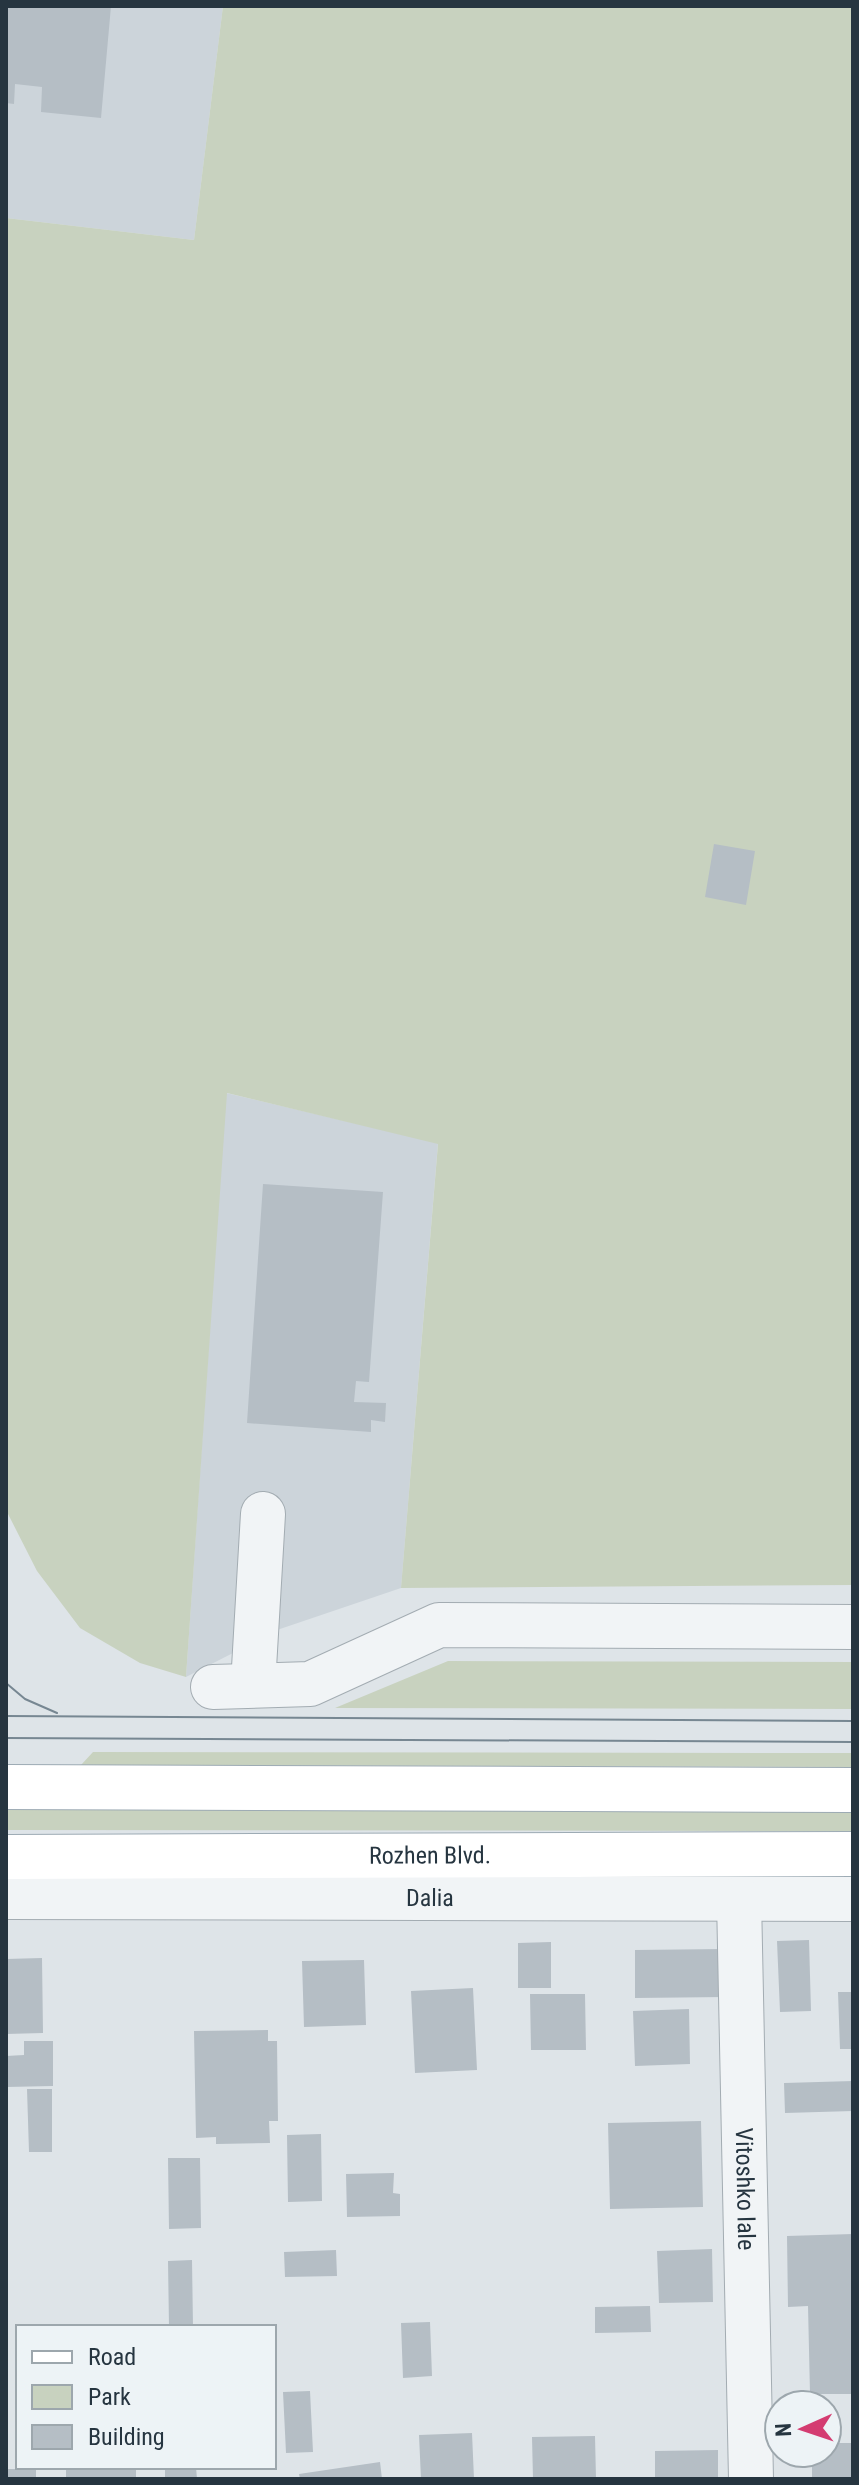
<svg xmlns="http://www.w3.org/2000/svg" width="859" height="2485" font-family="'Roboto Condensed',sans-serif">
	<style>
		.built { fill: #ccd4da }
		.green { fill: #c8d2bf }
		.building { fill: #b5bec5 }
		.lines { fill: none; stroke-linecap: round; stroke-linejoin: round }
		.minor-casing { stroke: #a3acb2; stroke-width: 46 }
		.major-casing { stroke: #9dabb4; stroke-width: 46 }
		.minor { stroke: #f1f4f6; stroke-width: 44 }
		.major { stroke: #fff; stroke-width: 44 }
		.tram { stroke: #778792; stroke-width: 2 }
		.labels { text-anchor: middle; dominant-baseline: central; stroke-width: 8; stroke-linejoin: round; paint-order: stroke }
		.street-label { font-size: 24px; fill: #263540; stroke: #edf3f6 }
	</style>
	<rect width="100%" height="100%" fill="#dee4e8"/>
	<path class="built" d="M6 6H223L194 240 6 218Z
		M226 1093 438 1143 401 1588 280 1629 186 1677Z"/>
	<path class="green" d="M223 6H853V1585L401 1588 438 1144 227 1093 186 1677 140 1663 80 1628 37 1571 6 1510V218L194 240Z
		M448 1661 853 1662V1709L335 1708Z
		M93 1752 853 1753V1767L81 1765Z
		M853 1809V1831L6 1830V1810Z"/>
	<path class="building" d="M6 6H111L101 118 41 112 42 87 15 84 14 104 6 103Z
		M714 844 755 851 746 905 705 897Z
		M263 1184 383 1192 369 1382 356 1381 354 1402 386 1403 385 1422 371 1420V1432L247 1423Z
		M809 1940 811 2011 780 2012 777 1941Z
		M551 1942V1988H518V1943Z
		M725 1949V1997L635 1998V1950Z
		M42 1958 43 2033 6 2034V1959Z
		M364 1960 366 2025 304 2027 302 1961Z
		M473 1988 477 2070 415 2073 411 1991Z
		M838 1992H853V2049H840Z
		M530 1994H585L586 2050H531Z
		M689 2009 690 2064 635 2066 633 2011Z
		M268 2030V2041H277L278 2121H269L270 2143 216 2144V2137L196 2138 194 2031Z
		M24 2041H53V2086L6 2087V2056L24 2055Z
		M853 2081V2111L785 2113 784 2083Z
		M27 2089H52V2152H29Z
		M701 2121 703 2207 610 2209 608 2123Z
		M321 2134 322 2201 288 2202 287 2135Z
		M168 2158H200L201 2228 169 2229Z
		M394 2173 393 2193 400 2194V2216L347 2217 346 2174Z
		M853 2234V2394H810L808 2306 788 2307 787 2236Z
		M712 2249 713 2302 659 2303 657 2251Z
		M336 2250 337 2276 285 2277 284 2252Z
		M192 2260 193 2327H169L168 2261Z
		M650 2306 651 2332 595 2333V2307Z
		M430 2322 432 2376 403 2378 401 2323Z
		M310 2391 313 2452 286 2453 283 2392Z
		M472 2433 474 2479H421L419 2435Z
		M595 2436 596 2479H533L532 2437Z
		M827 2443H853V2479H812V2453H827Z
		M718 2450V2479H655V2451Z
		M380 2462 382 2479H300L299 2474Z
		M66 2467H136V2479H66Z
		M165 2467H196L197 2479H165Z
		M6 2469H36V2479H6Z"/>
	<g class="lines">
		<g class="minor-casing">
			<g id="minor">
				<path d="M253 1685 263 1514"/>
				<path d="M213 1687 310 1684 439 1625 853 1627"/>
				<path id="s1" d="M6 1897 853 1899"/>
				<path id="s2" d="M739 1899 751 2479"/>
			</g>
		</g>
		<g class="major-casing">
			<g id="major">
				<path d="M6 1787 853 1790"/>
				<path id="s3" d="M6 1857 853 1854"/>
			</g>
		</g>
		<use href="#minor" class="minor"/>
		<use href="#major" class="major"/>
		<path class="tram" d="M6 1683 25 1699 57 1713
			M6 1716 853 1721
			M6 1738 853 1742"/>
	</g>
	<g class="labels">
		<g class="street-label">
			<text stroke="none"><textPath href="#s3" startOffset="424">Rozhen Blvd.</textPath></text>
			<text stroke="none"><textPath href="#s1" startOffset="424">Dalia</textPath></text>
			<text stroke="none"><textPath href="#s2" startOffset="290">Vitoshko lale</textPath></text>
		</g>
	</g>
	<rect width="859" height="2485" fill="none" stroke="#263540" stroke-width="16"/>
	<rect x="16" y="2325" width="260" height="144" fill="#edf3f6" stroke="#9da7ad" stroke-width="2"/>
	<rect x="32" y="2351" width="40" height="12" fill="#ffffff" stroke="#9da7ad" stroke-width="2"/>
	<text x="88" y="2365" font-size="24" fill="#263540">Road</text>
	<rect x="32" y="2385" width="40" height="24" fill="#c8d2bf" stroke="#9da7ad" stroke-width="2"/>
	<text x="88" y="2405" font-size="24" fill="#263540">Park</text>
	<rect x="32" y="2425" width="40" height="24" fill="#b5bec5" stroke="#9da7ad" stroke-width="2"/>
	<text x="88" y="2445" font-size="24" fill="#263540">Building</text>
	<g transform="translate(803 2429) rotate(267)"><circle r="38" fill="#edf3f6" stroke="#9da7ad" stroke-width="2"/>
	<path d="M0-6L14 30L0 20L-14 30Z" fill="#d43c71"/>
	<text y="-12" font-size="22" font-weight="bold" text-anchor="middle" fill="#263540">N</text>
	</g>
</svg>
